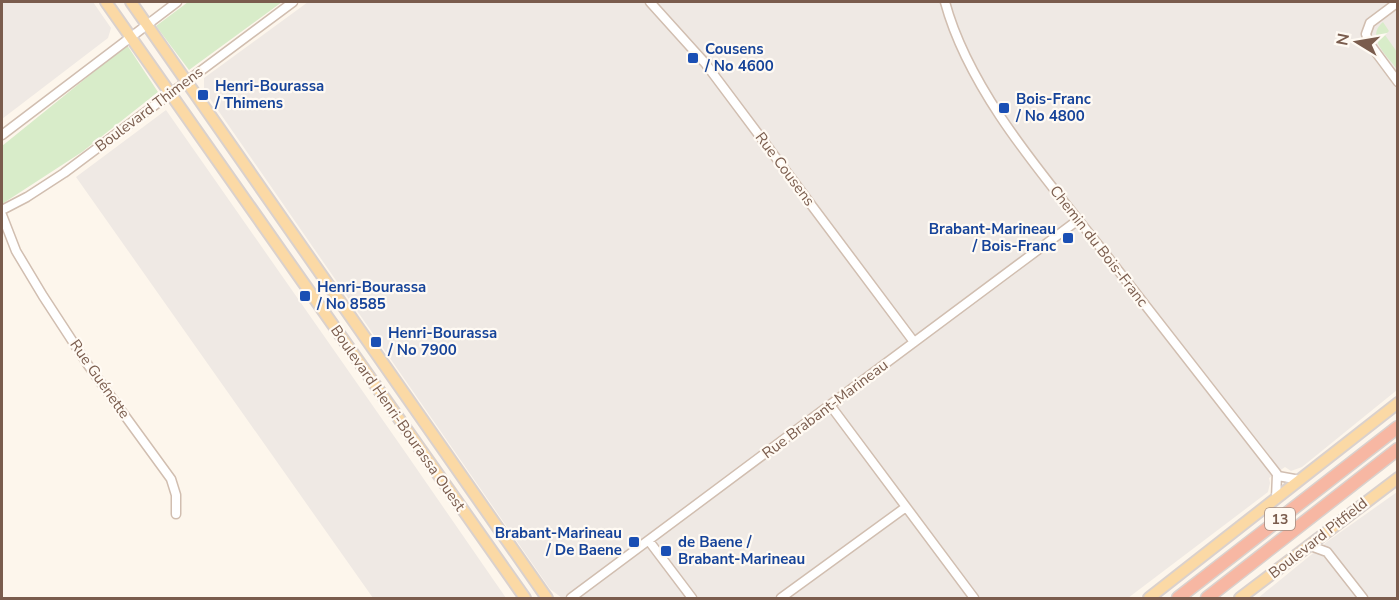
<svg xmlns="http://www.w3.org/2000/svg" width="1399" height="600" font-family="'Nunito Sans',sans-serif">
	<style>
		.industrial { fill: #efe9e4 }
		.green { fill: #d8ecc9 }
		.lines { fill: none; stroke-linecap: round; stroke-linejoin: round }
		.minor-casing { stroke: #d1beb0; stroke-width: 11 }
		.major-casing { stroke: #dad1cd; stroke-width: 14 }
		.highway-casing { stroke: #dad1cd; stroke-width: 15 }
		.minor { stroke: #fff; stroke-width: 8 }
		.major { stroke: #fbd9a5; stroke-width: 10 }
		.highway { stroke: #f7b7a3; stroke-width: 12 }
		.transit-dot { fill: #1a4fb4; stroke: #fffaf3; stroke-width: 2 }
		.labels { text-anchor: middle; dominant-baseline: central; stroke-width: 4.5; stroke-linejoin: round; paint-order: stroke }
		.shield { fill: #fffaf3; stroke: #a28b7f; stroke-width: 1.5 }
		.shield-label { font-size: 14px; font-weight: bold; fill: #7a5c4d }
		.transit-label { font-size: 15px; font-weight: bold; fill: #164399; stroke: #fffaf3; text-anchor: start }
		.street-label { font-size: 15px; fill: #7a5c4d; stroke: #fffaf3 }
	</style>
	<rect width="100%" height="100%" fill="#fdf6ec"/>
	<path class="industrial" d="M2 2H93L111 28 108 38 2 119Z
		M308 2H1397V390L1302 467 1291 471 1285 467 1269 478 1270 483 1268 492 1128 598H562L550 589 204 90V78Z
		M166 110 403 449 506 598H373L76 177Z
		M1397 492V598H1258L1328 541Z"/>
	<path class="green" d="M188 2H282L189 70 156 26Z
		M1383 22 1389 31 1385 35 1397 52V69C1387 56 1365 37 1383 22Z
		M127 45 158 92 82 152 2 204V146Z"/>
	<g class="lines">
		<g class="minor-casing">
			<path id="minor" d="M650 2 705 63 914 342
				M945 2C969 91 1043 175 1100 247 1159 323 1218 399 1277 474L1276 499
				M1398 2 1370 23 1366 34 1369 43 1398 82
				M2 135 177 2
				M2 210 27 197 64 173 293 2
				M2 215 16 251 43 296 88 365 171 479 176 495V514
				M830 405 974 598
				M1278 476 1300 480
				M649 541 692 598
				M1308 545 1327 552 1363 598
				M571 598 1078 220
				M781 598 906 507"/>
		</g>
		<g class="major-casing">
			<path id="major" d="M106 2 525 598
				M131 2 547 598
				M1149 598 1398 403
				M1240 598 1398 478"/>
		</g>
		<g class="highway-casing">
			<path id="highway" d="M1178 598 1398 427
				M1207 598 1398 449"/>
		</g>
		<use href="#minor" class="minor"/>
		<use href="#major" class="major"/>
		<use href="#highway" class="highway"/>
	</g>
	<g class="transit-dot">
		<rect x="687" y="52" width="12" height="12" rx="3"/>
		<rect x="197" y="89" width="12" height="12" rx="3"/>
		<rect x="998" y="102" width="12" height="12" rx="3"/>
		<rect x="1062" y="232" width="12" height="12" rx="3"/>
		<rect x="299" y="290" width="12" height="12" rx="3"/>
		<rect x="370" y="336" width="12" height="12" rx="3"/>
		<rect x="628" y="536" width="12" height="12" rx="3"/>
		<rect x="660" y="545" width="12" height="12" rx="3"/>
	</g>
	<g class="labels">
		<rect class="shield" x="1265" y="508" width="30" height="22" rx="4.5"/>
		<g class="shield-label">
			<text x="1280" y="519">13</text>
		</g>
		<g class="transit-label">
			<text x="705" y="49">Cousens<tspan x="705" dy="17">/ No 4600</tspan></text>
			<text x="215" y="86">Henri-Bourassa<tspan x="215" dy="17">/ Thimens</tspan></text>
			<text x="1016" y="99">Bois-Franc<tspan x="1016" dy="17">/ No 4800</tspan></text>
			<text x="1056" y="229" text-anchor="end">Brabant-Marineau<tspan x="1056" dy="17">/ Bois-Franc</tspan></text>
			<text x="317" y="287">Henri-Bourassa<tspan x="317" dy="17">/ No 8585</tspan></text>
			<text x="388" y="333">Henri-Bourassa<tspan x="388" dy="17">/ No 7900</tspan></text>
			<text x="622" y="533" text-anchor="end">Brabant-Marineau<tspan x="622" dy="17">/ De Baene</tspan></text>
			<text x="678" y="542">de Baene /<tspan x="678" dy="17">Brabant-Marineau</tspan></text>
		</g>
		<g class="street-label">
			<text transform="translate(149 109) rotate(-37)">Boulevard Thimens</text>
			<text transform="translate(785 169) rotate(53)">Rue Cousens</text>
			<text transform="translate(1099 246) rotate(52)">Chemin du Bois-Franc</text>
			<text transform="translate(100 379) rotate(55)">Rue Guénette</text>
			<text transform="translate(825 409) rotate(-37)">Rue Brabant-Marineau</text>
			<text transform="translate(398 418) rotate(55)">Boulevard Henri-Bourassa Ouest</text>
			<text transform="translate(1318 538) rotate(-38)">Boulevard Pitfield</text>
		</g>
	</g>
	<rect width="1399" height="600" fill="none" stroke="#7a5c4d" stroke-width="6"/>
	<g transform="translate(1357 42) rotate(281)" stroke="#fffaf3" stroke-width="4.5" paint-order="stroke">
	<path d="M0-4.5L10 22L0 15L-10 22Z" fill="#7a5c4d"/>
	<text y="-9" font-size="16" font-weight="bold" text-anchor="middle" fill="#7a5c4d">N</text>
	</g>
</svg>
